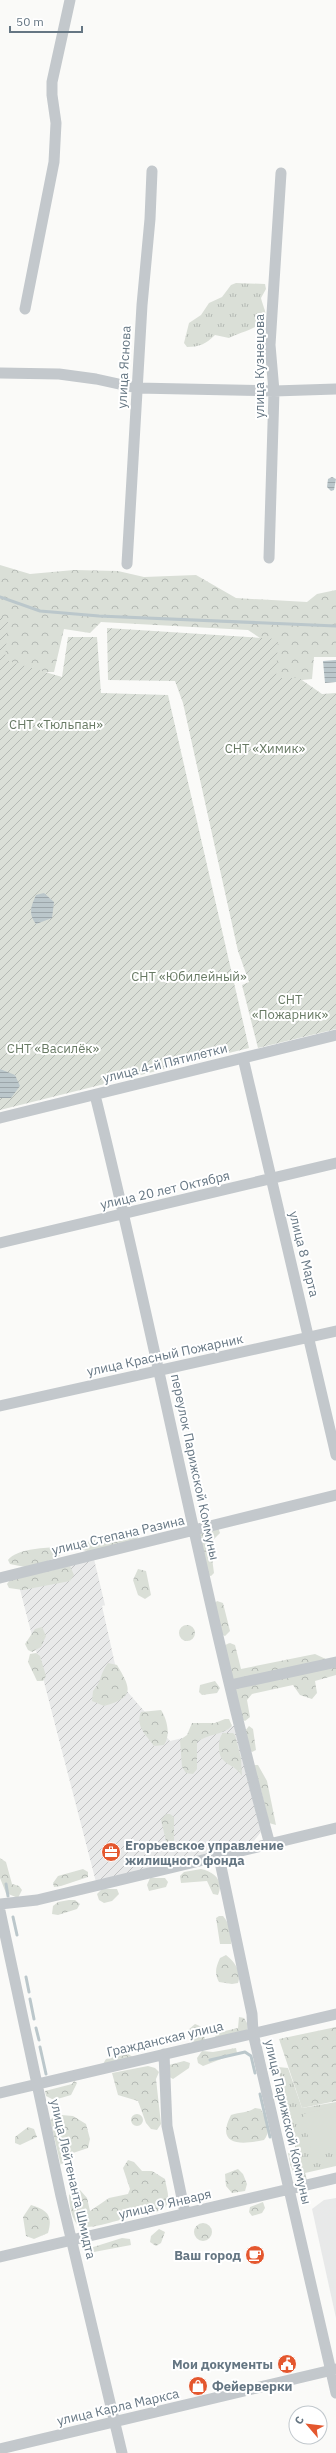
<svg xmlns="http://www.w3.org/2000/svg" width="336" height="2453" font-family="'IBM Plex Sans',sans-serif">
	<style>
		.built { fill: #e8e9e9 }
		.industrial { fill: url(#industrial-furrows) }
		.grass { fill: url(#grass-tufts) }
		.forest { fill: url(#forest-crowns) }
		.garden { fill: url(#garden-furrows) }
		.pitch { fill: #dadfd7 }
		.water { fill: url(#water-rules) }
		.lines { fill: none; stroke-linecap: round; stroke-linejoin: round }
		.stream { stroke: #bbc7cb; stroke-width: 3 }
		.minor { stroke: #c3c8cc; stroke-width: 11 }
		.labels { text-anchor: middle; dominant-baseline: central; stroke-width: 4; stroke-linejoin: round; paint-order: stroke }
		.street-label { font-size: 13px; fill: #657683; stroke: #fff }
		.park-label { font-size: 13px; fill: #687a64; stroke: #fff }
		.poi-label { font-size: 13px; font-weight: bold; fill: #657683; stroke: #fff; text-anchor: start }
	</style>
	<defs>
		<pattern id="industrial-furrows" width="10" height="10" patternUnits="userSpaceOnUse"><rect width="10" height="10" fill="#e8e9e9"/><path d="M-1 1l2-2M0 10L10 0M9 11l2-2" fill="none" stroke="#c0c1c2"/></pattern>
		<pattern id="grass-tufts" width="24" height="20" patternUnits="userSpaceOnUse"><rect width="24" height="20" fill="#dadfd7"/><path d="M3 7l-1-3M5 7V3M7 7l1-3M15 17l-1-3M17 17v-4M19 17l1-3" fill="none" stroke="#b4b9b4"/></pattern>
		<pattern id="forest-crowns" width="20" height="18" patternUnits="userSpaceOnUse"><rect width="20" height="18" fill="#dadfd7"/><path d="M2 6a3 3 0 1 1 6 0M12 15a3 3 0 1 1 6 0" fill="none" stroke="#b4b9b4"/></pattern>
		<pattern id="garden-furrows" width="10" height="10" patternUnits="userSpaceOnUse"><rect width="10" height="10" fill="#dadfd7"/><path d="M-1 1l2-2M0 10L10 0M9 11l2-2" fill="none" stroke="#b4b9b4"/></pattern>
		<pattern id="water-rules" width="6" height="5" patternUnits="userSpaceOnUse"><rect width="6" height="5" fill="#bbc7cb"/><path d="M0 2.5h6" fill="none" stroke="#9ca6aa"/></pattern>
	</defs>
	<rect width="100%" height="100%" fill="#fafaf8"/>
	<path class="built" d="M336 2198V2318L312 2209 324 2200Z"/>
	<path class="industrial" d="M94 1559 105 1605 102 1606 119 1682 170 1741 237 1725 261 1832 253 1842 96 1882 17 1578Z"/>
	<path class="grass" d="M236 283 265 284 266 289 261 298C262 303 266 312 266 316 265 327 238 333 229 338L215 335C206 344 199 347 187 347L184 343 189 323 201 315 209 303 222 297 231 285Z
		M278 2067 288 2068 302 2108 336 2102V2166L305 2173 307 2180C291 2176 291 2167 288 2153L296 2151Z"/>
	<path class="forest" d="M0 565 30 574 74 570 118 571 144 577 196 575 236 598 307 602 317 594 336 590V657H314L312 679 273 683 269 644 248 630 101 622 90 633 64 629 54 672H4L0 640Z
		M218 1527 220 1533 210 1543 214 1573 211 1576 207 1575 198 1535Z
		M130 1530 137 1531 138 1538C124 1547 97 1556 81 1549L80 1544Z
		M55 1547 60 1549V1556L30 1568 10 1564 8 1560C17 1549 42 1548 55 1547Z
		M70 1566 74 1575 70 1581 23 1590 9 1588 7 1584 10 1580Z
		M138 1569 146 1571 151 1595 145 1599 138 1595 133 1580Z
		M217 1601 223 1603 230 1631 225 1636 220 1634 214 1604Z
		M179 1633a8 8 0 1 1 16 0a8 8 0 1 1-16 0Z
		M42 1627 46 1636 41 1647 32 1652 28 1650 25 1644 35 1629Z
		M230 1643 235 1645 241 1669 315 1654 330 1661H336V1675L315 1681 317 1693 312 1699 300 1695 293 1685 252 1694 247 1700 250 1717 245 1721 240 1718 225 1645Z
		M36 1653 40 1656 46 1676 43 1681H37L28 1662 30 1654Z
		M108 1663 117 1665C132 1690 134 1697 104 1706L92 1701 93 1691C102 1681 100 1673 108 1663Z
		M215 1681 220 1688 217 1693 202 1695 199 1692 200 1685Z
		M161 1710C167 1719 171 1735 164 1745L154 1746C146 1735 135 1726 141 1712Z
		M225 1719H229L232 1726C223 1735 207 1734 197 1742V1769L193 1774 186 1773 182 1767 180 1740 187 1735 192 1723H215Z
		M249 1726 253 1729 256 1750 252 1752 249 1750 244 1732Z
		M223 1733H233L235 1735 241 1758 242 1776C235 1763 219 1766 219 1748 219 1742 219 1738 223 1733Z
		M255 1765H258L267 1781 276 1825 269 1823 261 1790 258 1786 254 1766Z
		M166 1814H170L174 1817V1848L170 1847 166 1841 161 1820Z
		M0 1858 6 1862 12 1884 19 1886 22 1890 18 1898 6 1893 0 1878Z
		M83 1869 88 1872V1877L61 1886 54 1887 53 1883 58 1876Z
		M201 1869C215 1872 224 1881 218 1895L213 1894 207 1881 181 1883 180 1876 184 1872Z
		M150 1878H165L168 1882 166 1887 149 1891 147 1885Z
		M102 1889H117L119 1894 112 1901 104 1903 99 1900 97 1894Z
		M69 1900H75L80 1904 77 1909 58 1915 52 1914 53 1906 58 1902Z
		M219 1916H223C230 1924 231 1934 231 1944H220L216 1918Z
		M226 1955C235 1962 242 1972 238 1983L232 1984 219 1982C214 1973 216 1967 220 1958Z
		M239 2017 244 2018 247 2023V2030L215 2039 216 2033 238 2028Z
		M195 2024 202 2027 205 2040 200 2045 192 2042 188 2030Z
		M336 2027V2101L302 2108 279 2039Z
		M236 2048 237 2053 203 2066 198 2063 197 2058 202 2051 213 2052Z
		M128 2054 133 2057 103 2064 106 2059Z
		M184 2061 190 2063 189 2068 173 2079 166 2075 169 2065Z
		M148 2066 155 2068 159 2072 156 2079 161 2124 157 2130 151 2129 146 2123 138 2101 118 2095 112 2073Z
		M74 2081 77 2083 71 2095 54 2100 46 2096 45 2091 72 2084Z
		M255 2108 261 2109C266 2120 272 2130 264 2140 241 2145 215 2146 231 2115 240 2112 248 2113 255 2108Z
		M131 2120a6 6 0 1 1 12 0a6 6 0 1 1-12 0Z
		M61 2115 73 2116 86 2124 90 2139 88 2148 70 2154 66 2162 61 2164V2166L50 2120 55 2116Z
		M28 2127 34 2129 37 2137 20 2145 15 2143V2137Z
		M128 2160 134 2162 142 2171H152L165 2179C166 2187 171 2199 166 2206 162 2212 153 2212 146 2213 130 2215 94 2231 80 2226 72 2223 69 2203 69 2195L72 2192 80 2190 87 2198 90 2211 109 2198 128 2194 130 2189 123 2168Z
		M238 2169 243 2174 247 2184 245 2191 232 2193 226 2186 225 2174Z
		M263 2202 265 2208 262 2213 252 2216 249 2212 250 2207Z
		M31 2205C48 2210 53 2216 48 2233L34 2239 26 2236 23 2217Z
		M194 2232a9 9 0 1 1 18 0a9 9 0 1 1-18 0Z
		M159 2229 165 2232 161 2243 156 2246 150 2242 151 2236Z
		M122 2238 130 2239 131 2245 94 2252 86 2256 84 2255 87 2249Z"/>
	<path class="garden" d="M0 617 8 621 5 660 62 677 68 637H97L101 693 168 695 249 1048 0 1110Z
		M107 628 278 639 276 678H299L322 694 336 693V1029L258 1048 242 985 249 982 238 951 183 703 175 681 108 680Z"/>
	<path class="pitch" d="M336 2106V2149L312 2155 303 2114Z"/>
	<path class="water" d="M332 477 336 479 334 490 331 491 327 487 328 479Z
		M336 660V682L325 683 323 661Z
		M44 893 54 902 52 918 36 924C28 914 31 906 36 895Z
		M0 1069 15 1075 20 1086 11 1098H0Z"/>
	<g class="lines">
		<path class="stream" d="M0 597 40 611 99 616 336 626
			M6 1884 8 1896
			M13 1917 17 1935
			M26 1977 29 1992
			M30 1999 34 2019
			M36 2028 39 2040
			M40 2047 46 2074
			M210 2060 245 2052 251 2056 255 2073
			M260 2094 270 2137"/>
		<path class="minor" d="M25 309 54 162 56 123 52 95V82L70 0
			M0 373 59 374 96 379 137 388 274 391 336 389
			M269 558 274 391 270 345 281 173
			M127 564 142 305 150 219 152 171
			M243 1058 336 1455
			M95 1095C157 1344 203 1597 270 1845
			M0 1118 336 1035
			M0 1243 336 1163
			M0 1406 336 1331
			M0 1578 336 1495
			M230 1685 336 1662
			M219 1857 252 2014 253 2033 336 2393
			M0 1904 37 1900 336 1828
			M0 1911 61 2196 122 2453
			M164 2054 167 2126 185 2213
			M0 2093 336 2014
			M0 2257 336 2178
			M0 2449 336 2369"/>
	</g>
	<defs>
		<g id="office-disc" transform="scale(1)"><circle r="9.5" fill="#e4572e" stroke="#fff"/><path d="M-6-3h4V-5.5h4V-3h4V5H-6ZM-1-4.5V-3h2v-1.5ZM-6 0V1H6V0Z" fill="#fff"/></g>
		<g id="cafe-disc" transform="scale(1)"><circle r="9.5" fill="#e4572e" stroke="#fff"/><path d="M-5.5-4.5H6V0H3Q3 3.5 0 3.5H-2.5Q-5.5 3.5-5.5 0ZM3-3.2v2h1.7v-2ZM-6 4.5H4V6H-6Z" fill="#fff"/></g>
		<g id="civic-disc" transform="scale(1)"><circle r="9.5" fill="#e4572e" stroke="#fff"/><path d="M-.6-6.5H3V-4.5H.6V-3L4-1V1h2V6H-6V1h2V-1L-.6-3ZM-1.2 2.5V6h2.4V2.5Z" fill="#fff"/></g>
		<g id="shop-disc" transform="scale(1)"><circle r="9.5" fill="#e4572e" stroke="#fff"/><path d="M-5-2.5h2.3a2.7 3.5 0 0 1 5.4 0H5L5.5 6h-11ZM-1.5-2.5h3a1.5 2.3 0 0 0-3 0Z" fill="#fff"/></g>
	</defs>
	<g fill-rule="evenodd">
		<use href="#office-disc" x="111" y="1852"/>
		<use href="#cafe-disc" x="255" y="2255"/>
		<use href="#civic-disc" x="287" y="2364"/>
		<use href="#shop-disc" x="198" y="2386"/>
	</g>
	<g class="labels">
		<g class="street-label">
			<text transform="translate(259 366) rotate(-90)">улица Кузнецова</text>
			<text transform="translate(124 367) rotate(-87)">улица Яснова</text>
			<text transform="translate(165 1063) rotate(-14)">улица 4-й Пятилетки</text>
			<text transform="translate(165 1190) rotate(-13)">улица 20 лет Октября</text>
			<text transform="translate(304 1254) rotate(76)">улица 8 Марта</text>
			<text transform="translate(165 1355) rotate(-12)">улица Красный Пожарник</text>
			<text transform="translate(195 1467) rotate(78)">переулок Парижской Коммуны</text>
			<text transform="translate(118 1535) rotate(-13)">улица Степана Разина</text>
			<text transform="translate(165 2039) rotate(-13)">Гражданская улица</text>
			<text transform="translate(288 2122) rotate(77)">улица Парижской Коммуны</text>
			<text transform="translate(73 2179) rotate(77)">улица Лейтенанта Шмидта</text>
			<text transform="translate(165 2204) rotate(-13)">улица 9 Января</text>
			<text transform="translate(118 2407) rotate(-13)">улица Карла Маркса</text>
		</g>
		<g class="park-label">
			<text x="56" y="724">СНТ «Тюльпан»</text>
			<text x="265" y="748">СНТ «Химик»</text>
			<text x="189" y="976">СНТ «Юбилейный»</text>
			<text x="290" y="999">СНТ<tspan x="290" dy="15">«Пожарник»</tspan></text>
			<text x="53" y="1048">СНТ «Василёк»</text>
		</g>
		<g class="poi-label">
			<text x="125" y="1845">Егорьевское управление<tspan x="125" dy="15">жилищного фонда</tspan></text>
			<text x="241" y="2255" text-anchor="end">Ваш город</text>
			<text x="273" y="2364" text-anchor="end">Мои документы</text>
			<text x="212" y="2386">Фейерверки</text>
		</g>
	</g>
	<g transform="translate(308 2425) rotate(298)"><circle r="19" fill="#ffffff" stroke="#c1c8cd"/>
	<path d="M0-3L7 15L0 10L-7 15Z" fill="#e4572e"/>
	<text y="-6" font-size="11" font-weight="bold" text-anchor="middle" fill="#657683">С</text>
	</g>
	<path d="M10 26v6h72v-6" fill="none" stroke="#657683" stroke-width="2"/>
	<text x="16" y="26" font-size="12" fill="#657683" stroke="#ffffff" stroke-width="3" paint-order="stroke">50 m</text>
</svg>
